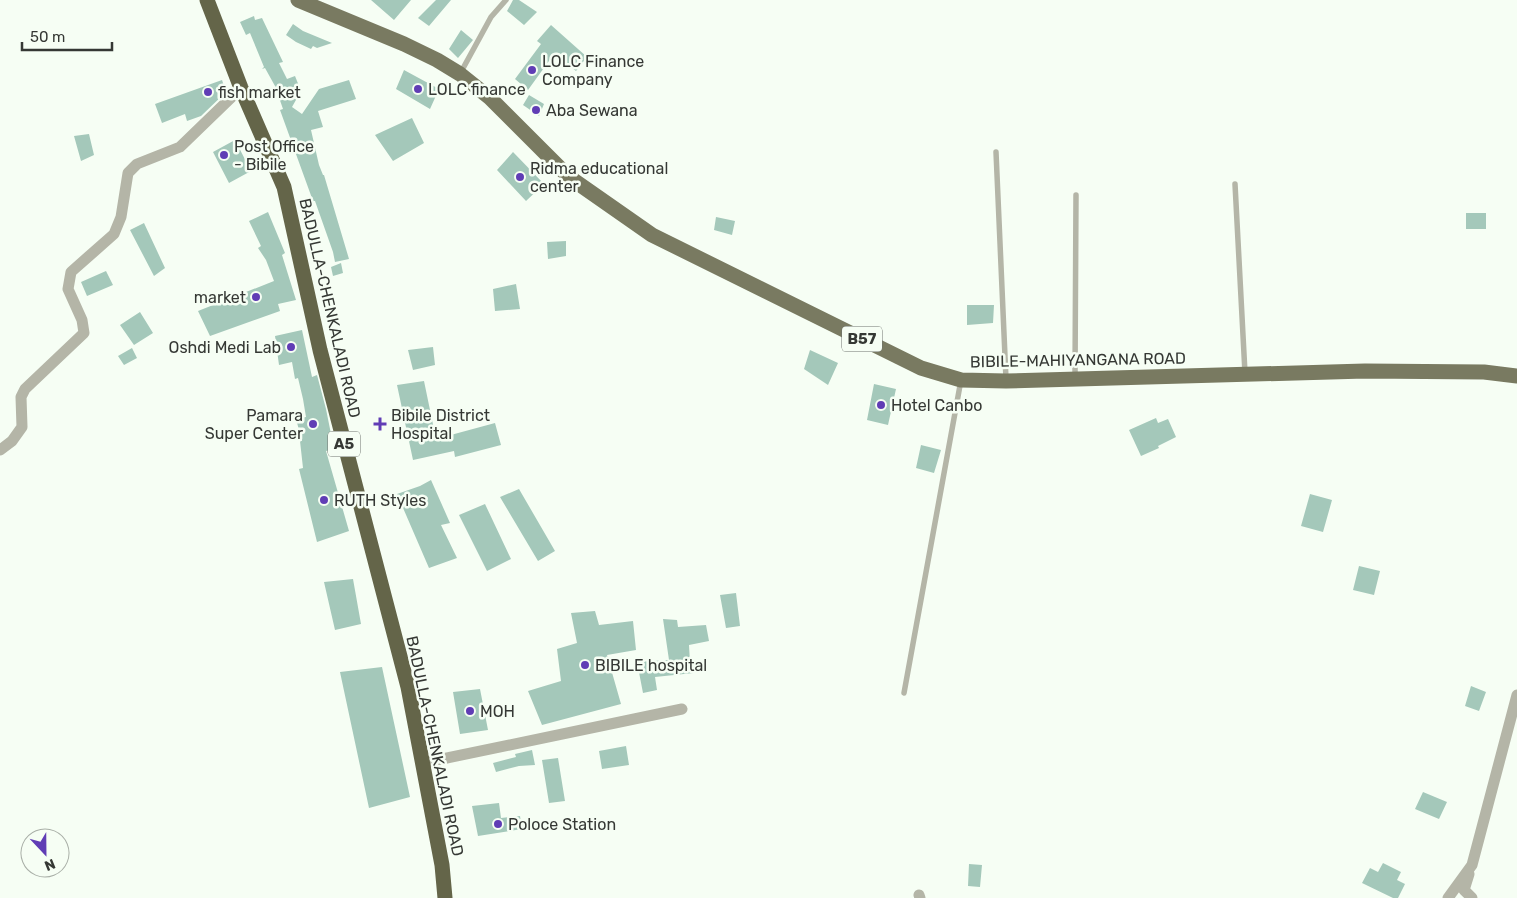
<svg xmlns="http://www.w3.org/2000/svg" width="1517" height="898" font-family="Rubik,sans-serif">
	<style>
		.building { fill: #a4c8ba }
		.lines { fill: none; stroke-linecap: round; stroke-linejoin: round }
		.lane { stroke: #b4b5a7; stroke-width: 5.5 }
		.street { stroke: #b4b5a7; stroke-width: 11 }
		.primary { stroke: #797a61; stroke-width: 15 }
		.highway { stroke: #646549; stroke-width: 15 }
		.poi-dot { fill: #603db5; stroke: #f6fef4; stroke-width: 2 }
		.labels { text-anchor: middle; dominant-baseline: central; stroke-width: 5; stroke-linejoin: round; paint-order: stroke }
		.shield { fill: #f6fef4; stroke: #6f736e; stroke-width: 1 }
		.shield-label { font-size: 15px; font-weight: bold; fill: #353834 }
		.poi-label { font-size: 16px; fill: #353834; stroke: #f6fef4; text-anchor: start }
		.street-label { font-size: 16px; fill: #353834; stroke: #f6fef4 }
	</style>
	<rect width="100%" height="100%" fill="#f6fef4"/>
	<path class="building" d="M371 0H411L394 20Z
		M436 0H451L429 26 418 18Z
		M513 0H519L537 12 524 25 507 11Z
		M254 16 255 20 262 18 283 62 279 63 287 79 295 76 301 91 292 107 302 114 319 89 349 80 356 99 318 111 323 127 311 130 319 165 323 175H324L349 259 335 262 333 252 315 201H313L280 110 283 109 275 86 265 68 262 69 264 67 250 33 246 35 240 22Z
		M293 24 303 31 332 43 317 48 313 46 311 49 296 42 286 35Z
		M551 25 587 57 576 71 554 54 528 90 515 79 541 44 537 41Z
		M461 30 473 40 458 58 449 49Z
		M404 70 439 89 430 109 396 89Z
		M222 80 226 92 201 116 187 121 185 114 162 123 155 104Z
		M529 95 544 104 539 116 523 105Z
		M412 118 424 143 393 161 375 135Z
		M89 134 94 155 81 161 74 136Z
		M235 140 251 171 229 183 213 152Z
		M513 152 544 184 526 201 497 170Z
		M268 212 285 253 282 255 296 300 278 304 280 311 210 336 198 311 274 281 266 260 258 248 261 246 249 221Z
		M1466 213H1486V229H1466Z
		M716 217 735 221 732 235 714 230Z
		M144 223 165 268 154 276 130 230Z
		M566 241V256L548 259 547 242Z
		M341 263 343 273 333 276 331 267Z
		M106 271 113 285 87 296 81 282Z
		M516 284 520 309 495 311 493 289Z
		M967 305H994L993 323 967 325Z
		M140 312 153 333 134 345 120 325Z
		M302 330 312 377 317 375 326 409 334 449 326 451 349 531 317 542 299 469 303 468 300 441H302L296 419 306 417 303 399 298 378 295 379 292 362 279 365 275 336Z
		M433 347 435 365 413 370 408 350Z
		M132 348 137 358 124 365 118 356Z
		M810 350 838 363 828 385 804 369Z
		M424 381 436 439 495 423 501 445 455 457 454 451 413 460 397 385Z
		M874 384 896 389 888 425 867 420Z
		M1156 418 1158 423 1168 419 1176 437 1158 446 1159 448 1141 456 1129 430Z
		M921 445 941 450 934 473 916 468Z
		M431 480 450 523 441 525 457 558 429 568 397 494 420 486Z
		M519 489 555 551 538 561 500 497Z
		M1310 494 1332 500 1323 532 1301 526Z
		M485 504 511 559 487 571 459 515Z
		M1359 566 1380 571 1374 595 1353 590Z
		M353 579 361 624 335 630 324 582Z
		M736 593 740 626 726 628 720 595Z
		M595 611 599 625 633 621 636 650 607 655 621 704 542 725 528 691 561 681 557 649 577 643 571 613Z
		M663 619 677 620 678 627 706 625 709 641 689 645 690 663 704 662 703 672 655 677 657 690 643 693 637 662 669 660Z
		M382 667 410 797 369 808 340 672Z
		M1471 686 1486 692 1479 711 1465 706Z
		M480 689 488 730 460 734 453 692Z
		M626 746 629 765 602 769 599 751Z
		M532 750 535 765 519 766 496 772 493 763 516 757 515 754Z
		M558 758 565 801 549 803 542 760Z
		M1423 792 1447 802 1439 819 1415 809Z
		M499 803 501 818 520 816 522 829 478 836 472 806Z
		M1383 863 1401 872 1397 880 1405 884 1398 898H1393L1362 883 1370 868 1378 872Z
		M969 864 982 865 980 887 968 886Z"/>
	<g class="lines">
		<path class="lane" d="M461 72 491 17 506 0
			M996 152 1006 379
			M1235 184 1245 373
			M1075 378 1076 195
			M904 693 961 380"/>
		<path class="street" d="M0 450 12 441 22 427 21 397 25 389 84 333 82 320 68 289 71 272 114 234 121 217 128 173 137 164 180 147 241 88
			M423 763 682 709
			M1469 874 1464 890 1472 898
			M919 895 920 898
			M1448 898 1472 865 1517 695"/>
		<path class="primary" d="M298 0 404 44 437 60 460 74 490 98 569 177 652 235 921 368 961 380 1006 381 1365 371 1484 372 1517 376"/>
		<path class="highway" d="M207 0 241 88 284 187 320 350 408 687 442 865 445 898"/>
	</g>
	<g class="poi-dot">
		<circle cx="532" cy="70" r="5"/>
		<circle cx="418" cy="89" r="5"/>
		<circle cx="208" cy="92" r="5"/>
		<circle cx="536" cy="110" r="5"/>
		<circle cx="224" cy="155" r="5"/>
		<circle cx="520" cy="177" r="5"/>
		<circle cx="256" cy="297" r="5"/>
		<circle cx="291" cy="347" r="5"/>
		<circle cx="881" cy="405" r="5"/>
		<circle cx="313" cy="424" r="5"/>
		<path d="M377.5 416.5h5v5h5v5h-5v5h-5v-5h-5v-5h5z"/>
		<circle cx="324" cy="500" r="5"/>
		<circle cx="585" cy="665" r="5"/>
		<circle cx="470" cy="711" r="5"/>
		<circle cx="498" cy="824" r="5"/>
	</g>
	<g class="labels">
		<g class="shield">
			<rect x="842" y="326.5" width="40" height="25" rx="4"/>
			<rect x="328" y="431.5" width="32" height="25" rx="4"/>
		</g>
		<g class="shield-label">
			<text x="862" y="339">B57</text>
			<text x="344" y="444">A5</text>
		</g>
		<g class="poi-label">
			<text x="542" y="61">LOLC Finance<tspan x="542" dy="18">Company</tspan></text>
			<text x="428" y="89">LOLC finance</text>
			<text x="218" y="92">fish market</text>
			<text x="546" y="110">Aba Sewana</text>
			<text x="234" y="146">Post Office<tspan x="234" dy="18">- Bibile</tspan></text>
			<text x="530" y="168">Ridma educational<tspan x="530" dy="18">center</tspan></text>
			<text x="246" y="297" text-anchor="end">market</text>
			<text x="281" y="347" text-anchor="end">Oshdi Medi Lab</text>
			<text x="891" y="405">Hotel Canbo</text>
			<text x="303" y="415" text-anchor="end">Pamara<tspan x="303" dy="18">Super Center</tspan></text>
			<text x="391" y="415">Bibile District<tspan x="391" dy="18">Hospital</tspan></text>
			<text x="334" y="500">RUTH Styles</text>
			<text x="595" y="665">BIBILE hospital</text>
			<text x="480" y="711">MOH</text>
			<text x="508" y="824">Poloce Station</text>
		</g>
		<g class="street-label">
			<text transform="translate(330 308) rotate(77)">BADULLA-CHENKALADI ROAD</text>
			<text transform="translate(1078 360) rotate(-1)">BIBILE-MAHIYANGANA ROAD</text>
			<text transform="translate(435 746) rotate(78)">BADULLA-CHENKALADI ROAD</text>
		</g>
	</g>
	<g transform="translate(45 853) rotate(158)"><circle r="24" fill="#f6fef4" stroke="#a9afa7"/>
	<path d="M0-4L9 19L0 12L-9 19Z" fill="#603db5"/>
	<text y="-8" font-size="14" font-weight="bold" text-anchor="middle" fill="#353834">N</text>
	</g>
	<path d="M22 42v8h90v-8" fill="none" stroke="#353834" stroke-width="2.5"/>
	<text x="30" y="42" font-size="15" fill="#353834" stroke="#f6fef4" stroke-width="4" paint-order="stroke">50 m</text>
</svg>
